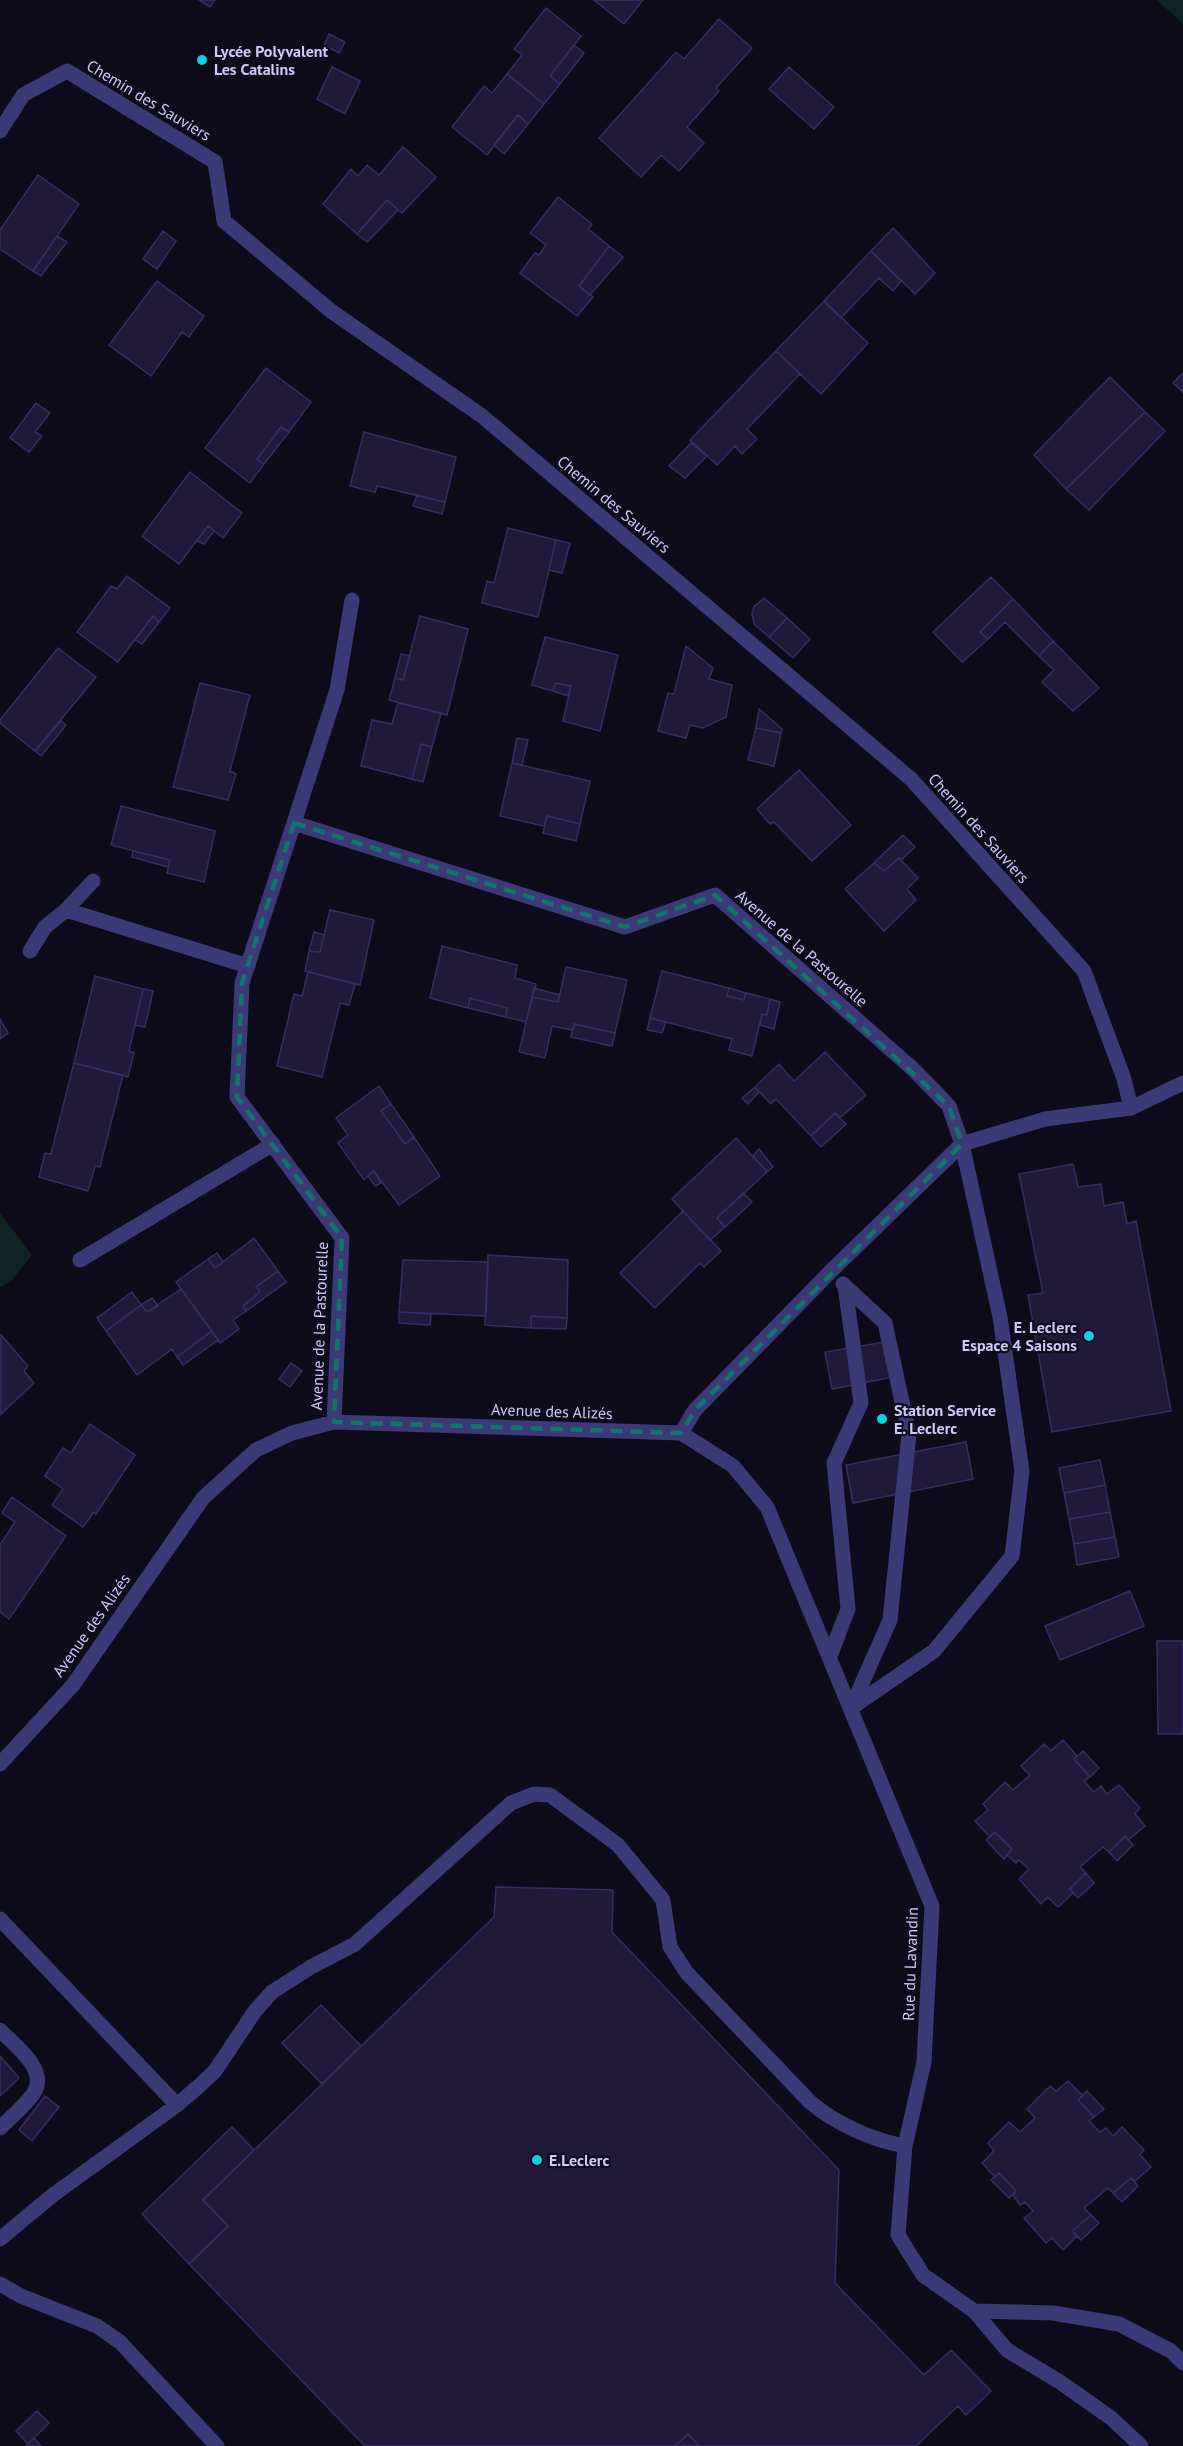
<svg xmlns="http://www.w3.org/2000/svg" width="1183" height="2446" font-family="'PT Sans',sans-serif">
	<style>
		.green { fill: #0f2423 }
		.building { fill: #20193a; stroke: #372d65; stroke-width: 1.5 }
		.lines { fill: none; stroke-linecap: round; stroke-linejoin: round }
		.minor { stroke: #3b3a77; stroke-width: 15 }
		.marked { fill: none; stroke: #0f766e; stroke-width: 4.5; stroke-dasharray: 12 8; stroke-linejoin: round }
		.poi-dot { fill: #0ed0e3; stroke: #0e0c1b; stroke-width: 2 }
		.labels { text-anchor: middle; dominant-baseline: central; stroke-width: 4.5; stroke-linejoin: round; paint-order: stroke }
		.poi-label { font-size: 16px; font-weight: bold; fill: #cec9fc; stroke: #0e0c1b; text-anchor: start }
		.street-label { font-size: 16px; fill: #cec9fc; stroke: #0e0c1b }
	</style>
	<rect width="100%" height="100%" fill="#0e0c1b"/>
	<path class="green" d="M1157 0H1183V24Z
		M0 1213 32 1255 12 1280 0 1287Z"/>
	<path class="building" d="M199 0H215L210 7Z
		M594 0H643L624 24Z
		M546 8 581 36 550 76 560 84 544 104 507 74 522 55 514 49Z
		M719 19 752 48 716 88 719 91 687 127 704 143 679 171 661 155 641 177 599 138 676 52 684 59Z
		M329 34 345 42 339 53 324 45Z
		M574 45 584 53 560 84 550 76Z
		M332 67 360 81 345 114 317 99Z
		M789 67 834 107 814 129 769 89Z
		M507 74 544 104 528 124 518 115 487 155 452 127 484 86 492 93Z
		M518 115 528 124 504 154 494 145Z
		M403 147 436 177 402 213 387 200 357 234 323 204 351 169 358 176 367 165 379 175Z
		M38 175 79 204 33 271 0 249V230Z
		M558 197 592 224 588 229 609 246 579 286 593 297 577 316 520 273 535 253 539 255 546 245 530 233Z
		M387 200 398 210 367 242 357 234Z
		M893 228 935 273 915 294 871 251Z
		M163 231 176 241 157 269 143 259Z
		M57 236 67 242 41 276 33 271Z
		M609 246 623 257 590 295 579 286Z
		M871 251 901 281 893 291 879 278 841 318 824 301Z
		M157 281 204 316 189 337 182 332 151 376 109 345Z
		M824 301 868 343 821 394 776 351Z
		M776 351 800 374 747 429 757 439 742 454 735 446 717 465 690 440Z
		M266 368 311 402 289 432 281 427 257 459 264 464 250 483 205 448Z
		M1183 373V392L1173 383Z
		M1110 377 1145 412 1066 489 1034 455Z
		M36 403 50 413 35 432 42 436 29 452 10 438Z
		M1145 412 1165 431 1089 510 1066 489Z
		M281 427 289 432 264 464 257 459Z
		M364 432 456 457 445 502 377 486 375 492 350 486Z
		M691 443 707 456 685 478 669 466Z
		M190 472 242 513 223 538 208 526 179 564 142 536Z
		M417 495 445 502 442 514 413 506Z
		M208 526 214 531 204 544 197 541Z
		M508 528 556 540 538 617 482 603 487 581 494 583Z
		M556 540 570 543 562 573 549 570Z
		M127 576 170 608 159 622 153 616 118 662 77 632 111 586 117 589Z
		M991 577 1013 599 980 632 988 639 962 662 933 632Z
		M764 598 787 618 769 637 754 624 752 613 754 607Z
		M1013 599 1053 641 1039 656 1005 622 988 639 980 632Z
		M153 616 159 622 142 644 135 640Z
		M420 616 468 629 447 715 389 700 395 678 403 680Z
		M787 618 810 639 793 658 769 637Z
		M545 637 618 655 600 731 563 721 571 686 556 683 553 691 532 685Z
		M1053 641 1099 688 1073 711 1042 682 1054 670 1039 656Z
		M686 646 713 668 709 679 732 685 726 717 703 728 690 725 686 738 658 731 668 693 674 694Z
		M58 648 96 677 35 751 0 723V720Z
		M401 654 410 656 403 680 395 678Z
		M200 683 250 695 230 771 236 774 228 800 173 787Z
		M556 683 571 686 568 696 553 691Z
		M398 703 441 713 432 747 421 744 412 779 361 766 372 720 392 724Z
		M759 709 782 729 781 733 756 728Z
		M61 721 66 725 41 756 35 751Z
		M756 728 781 733 774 766 748 760Z
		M517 738 528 740 522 765 512 763Z
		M421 744 432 747 423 782 412 779Z
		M512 763 590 781 580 824 547 816 544 826 500 816Z
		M799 770 851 825 812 861 774 822 770 824 757 809Z
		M121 806 215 831 204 882 167 873 170 860 111 845Z
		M547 816 580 824 576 841 543 833Z
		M903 835 915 847 901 860 899 858 884 871 874 863Z
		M133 851 170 860 168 867 132 857Z
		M899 858 918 878 907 889 916 900 884 931 845 889 874 863 884 871Z
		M330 910 374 920 360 985 305 971 309 951 320 952Z
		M314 932 324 935 320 952 309 951Z
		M442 946 517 965 515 978 536 984 526 1022 506 1017 507 1008 470 998 468 1008 430 998Z
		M566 967 627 980 615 1033 574 1024 573 1030 552 1026 545 1058 519 1052 532 997 558 1002Z
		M662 971 729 988 727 996 744 1000 746 993 770 999 767 1015 762 1014 752 1056 729 1050 732 1039 650 1018Z
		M308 972 355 984 349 1005 340 1003 322 1077 277 1066 294 994 302 996Z
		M95 976 143 989 129 1051 134 1053 128 1077 74 1063Z
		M534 988 560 995 558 1002 532 997Z
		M729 988 746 993 744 1000 727 996Z
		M143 989 153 991 145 1027 135 1025Z
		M470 998 507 1008 506 1017 468 1008Z
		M770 999 780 1002 774 1029 760 1025 762 1014 767 1015Z
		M650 1018 666 1022 662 1033 647 1030Z
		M0 1019 8 1033 0 1039Z
		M574 1024 615 1033 612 1046 571 1037Z
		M825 1052 866 1095 840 1118 835 1113 811 1136 776 1099 771 1104 755 1087 779 1064 794 1081Z
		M74 1063 123 1075 100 1167 95 1166 88 1191 39 1177 45 1153 51 1154Z
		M379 1086 391 1104 381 1111 405 1144 414 1137 440 1176 399 1205 374 1171 364 1180 338 1143 348 1135 336 1118Z
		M755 1087 759 1092 748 1104 742 1098Z
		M391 1104 414 1137 405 1144 381 1111Z
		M835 1113 846 1124 821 1147 811 1136Z
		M736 1138 767 1172 717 1218 725 1227 710 1240 672 1199Z
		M759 1149 773 1167 767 1172 753 1156Z
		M1073 1164 1078 1187 1101 1184 1104 1206 1123 1202 1127 1224 1136 1221 1171 1411 1052 1432 1028 1295 1043 1293 1019 1174Z
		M374 1171 381 1183 375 1186 368 1176Z
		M743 1193 752 1202 725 1227 717 1218Z
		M683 1211 721 1251 704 1267 700 1263 655 1308 620 1273Z
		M254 1238 278 1271 256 1287 260 1292 243 1306 246 1311 233 1320 239 1329 220 1343 176 1282 208 1259 215 1268Z
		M217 1253 223 1262 215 1268 208 1259Z
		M488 1255 568 1260 567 1318 531 1316V1328L485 1325Z
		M403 1260 488 1262 486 1316 399 1312Z
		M278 1271 286 1282 246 1311 243 1306 260 1292 256 1287Z
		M181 1289 212 1331 177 1357 172 1349 137 1375 106 1331 141 1305 147 1312Z
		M132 1292 141 1305 106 1331 97 1318Z
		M152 1298 158 1306 147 1312 141 1305Z
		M399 1312 431 1314 430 1325 399 1323Z
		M531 1316 567 1318 566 1329 531 1328Z
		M212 1331 218 1340 183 1365 177 1357Z
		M1 1335 28 1366 24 1371 34 1383 1 1414Z
		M890 1341 898 1376 832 1389 825 1352Z
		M291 1363 302 1371 290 1387 279 1379Z
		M90 1424 135 1455 96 1514 94 1512 83 1527 52 1505 63 1489 45 1476 63 1448 71 1453Z
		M966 1442 973 1479 853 1503 846 1465Z
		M1100 1460 1105 1485 1064 1493 1059 1468Z
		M1105 1485 1110 1512 1069 1519 1064 1493Z
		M12 1497 66 1536 9 1619 0 1612V1545L15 1522 2 1513Z
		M1110 1512 1115 1537 1074 1544 1069 1519Z
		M1115 1537 1119 1557 1077 1565 1074 1544Z
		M1130 1591 1144 1626 1060 1660 1045 1626Z
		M1157 1641H1183V1734H1158Z
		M1063 1740 1077 1756 1074 1759 1090 1777 1084 1781 1094 1792 1101 1786 1107 1794 1119 1785 1140 1808 1135 1814 1145 1826 1128 1840 1125 1836 1109 1852 1103 1847 1080 1867 1086 1873 1070 1889 1073 1893 1058 1907 1048 1897 1041 1904 1019 1879 1029 1869 1019 1860 1016 1863 1007 1855 1012 1849 995 1832 990 1837 975 1821 988 1810 983 1804 1005 1782 1013 1790 1030 1775 1021 1766 1044 1744 1051 1751Z
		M1083 1751 1099 1768 1090 1777 1074 1759Z
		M995 1832 1012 1849 1004 1859 986 1840Z
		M1125 1836 1133 1845 1117 1861 1109 1852Z
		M1086 1873 1094 1883 1078 1898 1070 1889Z
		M496 1887 613 1890 612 1932 839 2170 835 2283 924 2375 951 2350 991 2391 966 2415 958 2406 916 2446H699L688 2434 675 2446H365L189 2264 228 2226 203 2200 494 1917Z
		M321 2005 361 2046 322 2084 282 2043Z
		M0 2056 19 2078 0 2096Z
		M1068 2081 1083 2096 1078 2100 1094 2117 1089 2121 1100 2132 1106 2128 1113 2136 1122 2127 1144 2150 1140 2155 1151 2167 1135 2181 1131 2178 1113 2193 1108 2188 1084 2208 1091 2215 1072 2231 1077 2236 1063 2250 1052 2238 1046 2243 1024 2218 1033 2211 1025 2202 1020 2205 1013 2195 1016 2191 999 2173 995 2177 982 2163 994 2151 988 2143 1009 2122 1020 2132 1035 2118 1027 2109 1050 2086 1056 2091Z
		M1087 2091 1104 2109 1094 2117 1078 2100Z
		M45 2096 59 2107 32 2141 19 2130Z
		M232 2127 254 2150 203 2200 228 2226 189 2264 142 2214Z
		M999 2173 1016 2191 1009 2198 991 2180Z
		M1131 2178 1138 2186 1122 2202 1113 2193Z
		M1091 2215 1099 2223 1081 2240 1072 2231Z
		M37 2411 49 2423 28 2444 16 2431Z
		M688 2434 699 2446H675Z
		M34 2438 41 2446H26Z"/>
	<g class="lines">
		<path class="minor" d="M0 131 23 95 67 71 215 162 224 221 331 311 482 416 911 779 1084 971 1124 1079 1131 1108
			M294 823 625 927 715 895 913 1069 949 1106 962 1144 1000 1317 1022 1471 1012 1556 934 1651 851 1708
			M66 910 248 966
			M30 951 45 927 66 910 93 881
			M80 1260 273 1144
			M845 1286 885 1323 909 1434 890 1620 851 1708
			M334 1422 342 1238 237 1097 242 983 337 690 352 600
			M681 1433 695 1410 831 1271 962 1144 1045 1119 1131 1108 1183 1083
			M830 1656 848 1609 834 1463 861 1403 845 1286 843 1284
			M0 1764 73 1685 203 1498 256 1450 292 1433 334 1422 681 1433 733 1466 767 1507 932 1906 924 2062 905 2146 898 2235 923 2275 974 2311 1053 2313 1119 2324 1171 2351 1183 2363
			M0 1919 177 2105
			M0 2030C13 2044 47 2068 35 2091 29 2102 10 2118 0 2128
			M0 2239 53 2195 177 2105 199 2086 215 2071 255 2011 272 1992 311 1967 355 1944 511 1803 534 1794 550 1795 618 1845 663 1900 670 1947 687 1973 810 2102C836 2124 872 2140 905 2146
			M0 2284 21 2296 97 2326 120 2342 217 2446
			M974 2311 1007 2350 1060 2382 1111 2418 1141 2446"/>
	</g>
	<path class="marked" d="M294 823 625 927 715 895 949 1106 962 1144 695 1410 681 1433 334 1422 342 1238 237 1097 242 983Z"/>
	<g class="poi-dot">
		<circle cx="202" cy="60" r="6"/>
		<circle cx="1089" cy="1336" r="6"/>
		<circle cx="882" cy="1419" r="6"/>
		<circle cx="537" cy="2160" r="6"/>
	</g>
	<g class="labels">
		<g class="poi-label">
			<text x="214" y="51">Lycée Polyvalent<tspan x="214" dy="18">Les Catalins</tspan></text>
			<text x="1077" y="1327" text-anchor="end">E. Leclerc<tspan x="1077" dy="18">Espace 4 Saisons</tspan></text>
			<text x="894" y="1410">Station Service<tspan x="894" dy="18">E. Leclerc</tspan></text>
			<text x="549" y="2160">E.Leclerc</text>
		</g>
		<g class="street-label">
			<text transform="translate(149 100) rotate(31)">Chemin des Sauviers</text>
			<text transform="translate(614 504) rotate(40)">Chemin des Sauviers</text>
			<text transform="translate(979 828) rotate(48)">Chemin des Sauviers</text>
			<text transform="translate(802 948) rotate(41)">Avenue de la Pastourelle</text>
			<text transform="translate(319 1326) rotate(-88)">Avenue de la Pastourelle</text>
			<text transform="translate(552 1411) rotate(2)">Avenue des Alizés</text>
			<text transform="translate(91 1625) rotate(-55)">Avenue des Alizés</text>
			<text transform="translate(910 1964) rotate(-88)">Rue du Lavandin</text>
		</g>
	</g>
</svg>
